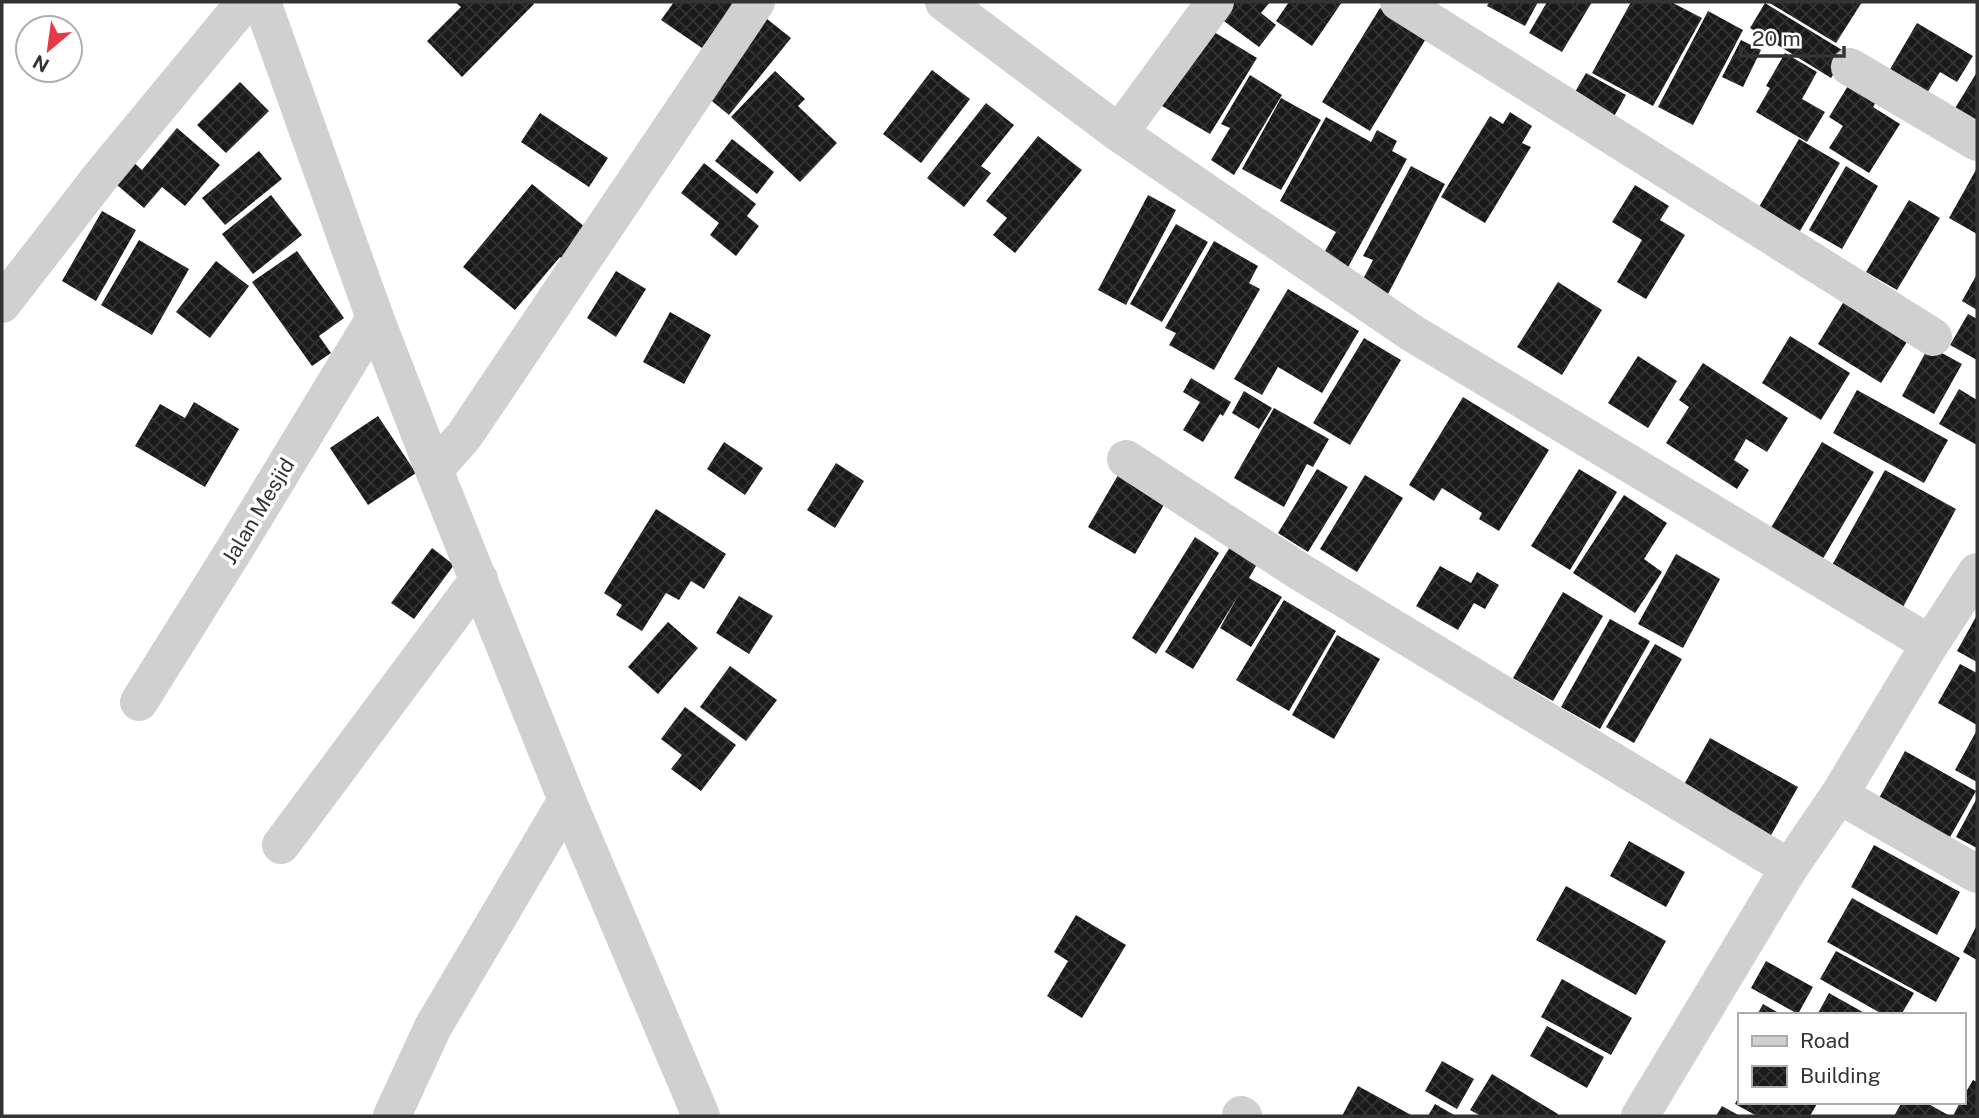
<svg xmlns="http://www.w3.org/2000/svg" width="1979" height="1118" font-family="'Public Sans',sans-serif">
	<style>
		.building { fill: url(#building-cross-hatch) }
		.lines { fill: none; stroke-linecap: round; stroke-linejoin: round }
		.street { stroke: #d0d0d0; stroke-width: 38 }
		.labels { text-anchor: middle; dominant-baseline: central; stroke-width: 7; stroke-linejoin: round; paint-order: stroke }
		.street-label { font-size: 21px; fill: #333; stroke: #fff }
	</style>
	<defs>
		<pattern id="building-cross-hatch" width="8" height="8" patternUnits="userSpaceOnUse" patternTransform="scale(1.75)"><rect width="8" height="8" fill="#1a1a1a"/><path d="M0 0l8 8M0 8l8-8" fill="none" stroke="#333"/></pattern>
	</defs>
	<rect width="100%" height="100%" fill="#fff"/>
	<path class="building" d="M455 2H532L534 4 462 77 427 41 461 7Z
		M674 2H743L712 34 702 48 661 20Z
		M1234 2H1270L1261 13 1276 25 1259 47 1221 19Z
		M1289 2H1342L1312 46 1276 21Z
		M1489 2H1538L1525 26 1487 6Z
		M1547 2H1592L1562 52 1529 33Z
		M1631 2H1671L1702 18 1653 106 1592 73Z
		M1768 2H1862L1836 43Z
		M1765 3 1847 53 1831 78 1750 28Z
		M1380 8 1427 37 1370 131 1322 102Z
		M1708 11 1743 30 1693 125 1658 107Z
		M762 15 791 38 729 115 701 92Z
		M1917 23 1973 56 1957 82 1940 72 1927 93 1889 71Z
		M1204 26 1257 58 1210 134 1157 103Z
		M1741 40 1761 50 1743 87 1722 77Z
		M1785 53 1817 72 1802 99 1825 112 1807 142 1756 112 1770 88 1766 86Z
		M932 70 970 99 921 163 883 134Z
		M775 71 805 99 798 106 837 143 800 182 731 117Z
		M1977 72V131L1951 115Z
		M1586 73 1626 95 1612 120 1572 97Z
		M1250 75 1282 95 1234 175 1211 160 1230 128 1221 124Z
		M1854 76 1881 93 1873 107 1900 124 1869 173 1829 148 1843 126 1829 117Z
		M240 82 269 111 226 153 197 125Z
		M1281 98 1321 120 1281 190 1242 169Z
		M986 103 1014 125 981 166 991 173 964 207 927 178Z
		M1510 112 1532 126 1522 143 1531 147 1485 223 1441 197 1490 116 1503 124Z
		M540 113 608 158 589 187 521 142Z
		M1326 117 1371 142 1377 130 1397 141 1392 151 1407 159 1346 271 1321 258 1336 232 1280 201Z
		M177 128 220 165 185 206 162 187 144 208 110 179 128 157 142 170Z
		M1038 136 1082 170 1015 253 993 235 1007 218 986 201Z
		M732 139 774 172 757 194 715 161Z
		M1799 139 1840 163 1800 231 1759 207Z
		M259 151 282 179 225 225 202 198Z
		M704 163 756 204 747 216 759 226 736 256 710 235 719 223 681 193Z
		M1411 166 1445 184 1386 298 1360 285 1373 260 1363 256Z
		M1846 166 1878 186 1842 249 1809 230Z
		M1977 168V234L1949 218Z
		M532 184 585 227 567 263 560 257 515 310 463 267Z
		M1635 185 1669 206 1660 220 1685 235 1646 299 1617 282 1642 240 1612 222Z
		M271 195 302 235 253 274 222 234Z
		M1148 195 1176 210 1126 305 1098 290Z
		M1909 200 1940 218 1897 290 1866 272Z
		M102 211 136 230 96 301 62 281Z
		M1176 224 1208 242 1162 322 1130 304Z
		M139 240 189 269 152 335 101 305Z
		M1214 241 1258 266 1249 283 1260 289 1214 370 1169 345 1176 333 1165 328Z
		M297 251 344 318 319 336 331 353 312 366 252 282Z
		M216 261 249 286 210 338 176 312Z
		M616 271 646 289 616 337 587 318Z
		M1977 274V310L1962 301Z
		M1558 282 1602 310 1562 375 1517 347Z
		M1288 289 1359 331 1322 393 1278 367 1262 395 1234 379Z
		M1846 298 1910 337 1881 383 1818 344Z
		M670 312 711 335 684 384 643 362Z
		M1968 314 1977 319V360L1950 345Z
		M1790 336 1850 373 1821 420 1762 383Z
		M1364 338 1401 360 1350 445 1313 423Z
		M1929 346 1962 364 1934 414 1902 396Z
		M1638 356 1677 381 1648 428 1608 403Z
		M1703 363 1788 418 1767 452 1746 439 1734 460 1749 470 1737 489 1666 443 1689 407 1679 400Z
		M1191 378 1231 402 1223 416 1220 414 1203 442 1183 430 1200 402 1183 392Z
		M1959 389 1977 400V445L1939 424Z
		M1857 390 1948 440 1924 483 1833 433Z
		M1244 391 1272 408 1259 429 1232 413Z
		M1463 397 1549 450 1499 531 1479 519 1482 513 1442 488 1434 501 1409 485Z
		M194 402 239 429 205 487 135 446 160 404 185 418Z
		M1274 408 1329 439 1313 467 1307 464 1284 507 1234 478Z
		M378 416 416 473 368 505 330 448Z
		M724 442 763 468 745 495 707 469Z
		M1822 442 1874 472 1821 562 1769 531Z
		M836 463 864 481 835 528 807 510Z
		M1317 469 1348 487 1308 552 1278 533Z
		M1579 469 1617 492 1570 570 1531 546Z
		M1121 470 1168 498 1135 554 1088 527Z
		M1885 470 1956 509 1903 607 1831 567Z
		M1365 475 1403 498 1357 572 1320 549Z
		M1624 495 1667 523 1644 559 1662 572 1635 613 1573 573Z
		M656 509 726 554 704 589 691 581 679 600 666 593 642 631 616 615 622 605 604 593Z
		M1195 537 1219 553 1156 654 1132 638Z
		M1230 547 1257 564 1249 578 1282 597 1251 647 1220 628 1238 596 1193 669 1165 652Z
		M432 548 454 565 414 619 391 603Z
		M1676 554 1720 579 1683 648 1638 624Z
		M1440 566 1471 583 1477 572 1499 585 1485 609 1474 603 1458 630 1416 606Z
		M1563 592 1603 616 1553 701 1513 678Z
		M739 596 773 616 749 654 716 633Z
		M1284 600 1336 631 1289 711 1236 680Z
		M1977 615V662L1957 651Z
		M1610 619 1650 641 1600 729 1561 707Z
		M668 622 698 648 658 694 628 667Z
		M1337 635 1380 659 1334 739 1292 715Z
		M1655 644 1682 659 1634 743 1606 727Z
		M1960 664 1977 673V725L1938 703Z
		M730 666 777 700 746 741 700 707Z
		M685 707 736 745 701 791 671 769 682 755 661 739Z
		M1977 730V782L1955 770Z
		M1710 738 1798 787 1769 839 1681 790Z
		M1905 751 1976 791 1949 839 1878 800Z
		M1977 798V848L1956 837Z
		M1629 841 1685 872 1666 907 1610 876Z
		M1874 845 1960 892 1937 935 1851 887Z
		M1566 886 1666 941 1636 995 1536 940Z
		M1852 898 1960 958 1936 1002 1827 942Z
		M1076 915 1126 945 1082 1018 1047 996 1068 961 1054 952Z
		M1977 925V960L1963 952Z
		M1836 951 1914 993 1901 1015H1884L1820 979Z
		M1766 961 1813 987 1798 1014 1751 988Z
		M1562 979 1632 1018 1611 1055 1541 1017Z
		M1829 993 1868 1015H1817Z
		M1763 1004 1782 1015H1757Z
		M1547 1026 1604 1057 1587 1088 1530 1056Z
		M1442 1061 1474 1079 1457 1109 1425 1091Z
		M1492 1074 1558 1114 1557 1116H1481L1470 1110Z
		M1973 1080 1977 1082V1116H1953L1960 1102H1963V1097Z
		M1358 1086 1413 1116H1342Z
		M1739 1096V1102H1818L1810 1116H1757L1735 1104Z
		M1902 1102H1925L1950 1116H1894Z
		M1435 1104 1456 1116H1428Z
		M1722 1106 1740 1116H1716Z"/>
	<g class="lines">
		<path class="street" d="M262 2 375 318 434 470 567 800 701 1116
			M944 2 1119 133 1412 333 1930 644
			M1399 2 1933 337
			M1850 67 1977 142
			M1119 133 1215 2
			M2 304 101 176 245 2
			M1126 459 1302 573 1789 868
			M434 470 464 436 756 2
			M139 702 236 547 375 318
			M1839 795 1977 874
			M281 845 479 579
			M1241 1115 1243 1116
			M392 1116 433 1027 567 800
			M1640 1116 1789 868 1839 795 1930 644 1977 572"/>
	</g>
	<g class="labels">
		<g class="street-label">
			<text transform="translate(258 511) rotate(-59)">Jalan Mesjid</text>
		</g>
	</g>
	<rect width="1979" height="1118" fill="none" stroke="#333333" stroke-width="7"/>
	<rect x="1738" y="1013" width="228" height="91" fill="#ffffff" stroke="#adadad" stroke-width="2"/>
	<rect x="1752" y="1036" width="35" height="10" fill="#d0d0d0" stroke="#adadad" stroke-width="2"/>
	<text x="1800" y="1048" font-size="21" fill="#333333">Road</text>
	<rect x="1752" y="1066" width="35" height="21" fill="url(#building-cross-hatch)" stroke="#adadad" stroke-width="2"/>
	<text x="1800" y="1083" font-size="21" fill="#333333">Building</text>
	<g transform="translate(49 49) rotate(209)"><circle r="33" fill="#ffffff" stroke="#adadad" stroke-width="2"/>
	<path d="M0-5L12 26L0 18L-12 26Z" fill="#e63946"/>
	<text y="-10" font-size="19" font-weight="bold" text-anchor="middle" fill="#333333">N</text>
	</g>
	<path d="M1741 46v10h103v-10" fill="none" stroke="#333333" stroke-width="3.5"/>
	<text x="1752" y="46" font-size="21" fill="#333333" stroke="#ffffff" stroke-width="5" paint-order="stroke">20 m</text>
</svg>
